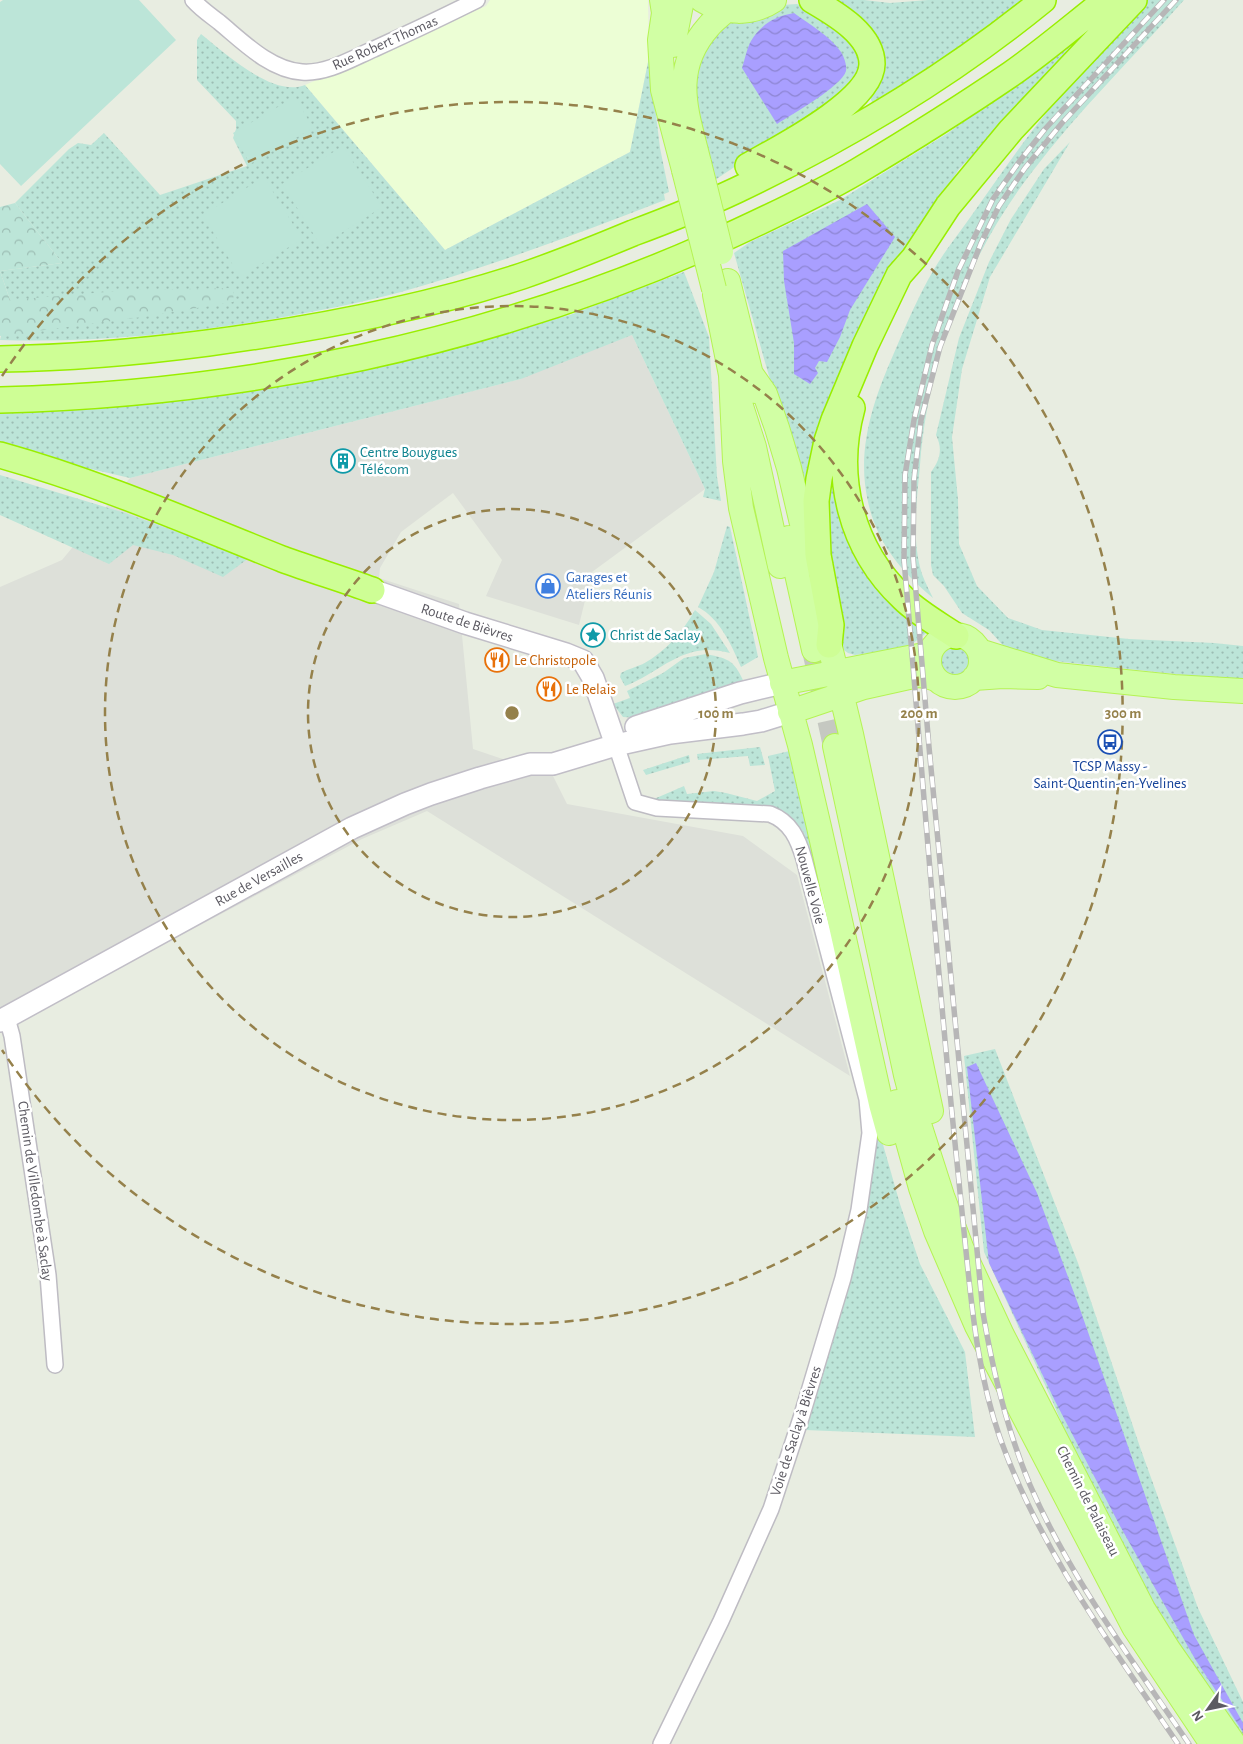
<svg xmlns="http://www.w3.org/2000/svg" width="1243" height="1744" font-family="'Alegreya Sans',sans-serif">
	<style>
		.commercial { fill: #ecfed5 }
		.industrial { fill: #dde0d9 }
		.grass { fill: url(#grass-dots) }
		.forest { fill: url(#forest-crowns) }
		.green { fill: #bce5d8 }
		.water { fill: url(#water-waves) }
		.lines { fill: none; stroke-linecap: round; stroke-linejoin: round }
		.primary-tunnel { stroke: #c5c8c1; stroke-width: 24; stroke-dasharray: 24 12; stroke-linecap: butt }
		.minor-casing { stroke: #bebcc3; stroke-width: 18 }
		.secondary-casing { stroke: #c1bec7; stroke-width: 24 }
		.primary-casing { stroke: #b5f354; stroke-width: 26 }
		.trunk-casing { stroke: #9e0; stroke-width: 28 }
		.minor { stroke: #fff; stroke-width: 15 }
		.secondary { stroke: #fff; stroke-width: 21 }
		.primary { stroke: #d1ffa4; stroke-width: 24 }
		.trunk { stroke: #cefe95; stroke-width: 25 }
		.rail-casing { stroke: #b7b6b7; stroke-width: 5.5 }
		.rail { stroke: #fff; stroke-width: 4; stroke-dasharray: 11; stroke-linecap: butt }
		.primary-bridge-casing { stroke: #b5f354; stroke-width: 26; stroke-linecap: butt }
		.primary-bridge { stroke: #d1ffa4; stroke-width: 24 }
		.ring { fill: none; stroke: #95814b; stroke-width: 2.5; stroke-dasharray: 9 6 }
		.labels { text-anchor: middle; dominant-baseline: central; stroke-width: 5; stroke-linejoin: round; paint-order: stroke }
		.street-label { font-size: 15px; fill: #5c5a62; stroke: #fff }
		.culture-label { font-size: 15px; fill: #0d838f; stroke: #fff; text-anchor: start }
		.shop-label { font-size: 15px; fill: #366cbe; stroke: #fff; text-anchor: start }
		.food-label { font-size: 15px; fill: #c56008; stroke: #fff; text-anchor: start }
		.transit-label { font-size: 15px; fill: #164399; stroke: #fff }
		.centre { fill: #95814b; stroke: #fff; stroke-width: 2.5 }
		.ring-label { font-size: 15px; text-anchor: middle; font-weight: bold; fill: #95814b; stroke: #fff; stroke-width: 5; stroke-linejoin: round; paint-order: stroke }
	</style>
	<defs>
		<pattern id="grass-dots" width="8" height="8" patternUnits="userSpaceOnUse" patternTransform="scale(1.25)"><rect width="8" height="8" fill="#bce5d8"/><path d="M2 2h.1M6 6h.1" fill="none" stroke="#9cbdb3" stroke-width="1.8" stroke-linecap="round"/></pattern>
		<pattern id="forest-crowns" width="20" height="18" patternUnits="userSpaceOnUse" patternTransform="scale(1.25)"><rect width="20" height="18" fill="#bce5d8"/><path d="M2 6a3 3 0 1 1 6 0M12 15a3 3 0 1 1 6 0" fill="none" stroke="#9cbdb3"/></pattern>
		<pattern id="water-waves" width="16" height="10" patternUnits="userSpaceOnUse" patternTransform="scale(1.25)"><rect width="16" height="10" fill="#a99fff"/><path d="M0 5q4-4 8 0t8 0" fill="none" stroke="#8d85d2"/></pattern>
	</defs>
	<rect width="100%" height="100%" fill="#e8ede1"/>
	<path class="commercial" d="M490 0H648L649 57 630 152 445 250 305 85 486 6Z"/>
	<path class="industrial" d="M632 335 705 489 592 572 579 625 486 596 502 560 453 493 401 532 380 568 379 578 459 604 473 749 553 776 567 804 743 836 797 875 850 1076 427 811 362 839 174 939 0 1025V587L62 560 130 478 521 379 539 368Z"/>
	<path class="grass" d="M826 0H864L890 3 928 0H1024C977 38 925 71 872 102L870 97 876 82Z
		M1145 0H1184C1133 58 1078 111 1032 172 967 256 928 360 920 465 917 500 911 539 922 574 925 582 929 590 933 598 895 566 871 535 865 484 860 438 876 394 894 353 906 325 918 297 933 271 945 250 961 231 974 212 1000 175 1026 137 1055 102 1083 67 1115 34 1145 0Z
		M797 4 815 12 848 37 860 58 856 77 841 96 715 180 693 105 692 77 705 44 726 23 782 5Z
		M1109 15 959 169 908 250 808 513 734 253 750 242 840 200 948 133Z
		M201 34C225 53 273 98 305 85L445 250 630 152 649 57 660 148 669 192 664 194 665 200C578 234 491 266 401 292 357 304 312 312 267 320 179 334 89 343 0 340L10 300 0 271 62 263 15 203 69 149 78 143 91 145 104 133 160 195 247 166 233 138 236 129V121L197 80V40Z
		M1070 142 990 277 962 369 952 437 958 500 959 544 977 586 1008 618 1042 630 1129 639 1214 643 1243 646V683L1222 679 1035 659 1009 652 989 630 962 613 944 586 933 575 931 565V472C940 460 943 449 936 435L959 338 989 262 1011 219 1044 169Z
		M684 272 709 337 717 477 721 501 703 497 705 489 632 335 521 379 130 478 0 448V413L93 409 192 398 288 384 378 367 570 315Z
		M837 441 840 490 933 628 908 647 855 655 848 653 841 648 826 571V496Z
		M0 475 125 513 249 558 223 577 173 555 133 545 109 564 0 515Z
		M727 526 730 527 758 657 741 667C731 644 720 619 698 607L714 572Z
		M695 610 711 624 730 653C684 640 663 671 625 686L620 677 621 673C628 669 636 667 643 664 666 651 682 633 695 610Z
		M957 645C975 655 975 669 957 678 947 677 942 673 936 665L941 650 948 646Z
		M706 654C731 659 734 661 745 684L639 718 623 717 613 704 630 698 627 691 663 673 684 658Z
		M760 747 765 765 750 766 748 756 698 760 697 754Z
		M794 750 831 908 823 911 804 833 795 822 782 813 655 801 654 799 684 786 687 794 714 791 726 793 757 801 775 791 768 756Z
		M689 755 690 762 646 775 643 770Z
		M995 1049 1078 1263 1141 1450 1198 1608 1243 1702V1742L1146 1596 1081 1470 1052 1400 984 1252 964 1056Z
		M878 1127 900 1204 920 1264 965 1352 975 1437 805 1430Z"/>
	<path class="forest" d="M15 203 62 263 0 271V207Z
		M0 271 10 300 130 290 234 288 233 302 149 316 0 336Z"/>
	<path class="green" d="M3 0H139L176 40 21 186 0 164V2Z
		M295 97 313 128 250 164 233 133Z
		M343 146 382 207 321 246 282 184Z
		M264 177 302 239 240 277 203 215Z"/>
	<path class="water" d="M794 13C809 24 830 36 841 52 844 57 847 65 846 71 842 86 791 115 777 124L742 68C745 59 747 48 751 41 761 24 776 16 794 13Z
		M867 204 895 237 850 310 840 337 827 362 819 361 815 368 818 373 810 384 794 374V343L784 281 783 251Z
		M976 1063 1037 1193 1081 1312 1194 1635 1243 1723V1732L1195 1659 1120 1526 1055 1401 989 1263 967 1067Z"/>
	<g class="lines">
		<path class="primary-tunnel" d="M814 650 835 746"/>
		<g class="minor-casing">
			<path id="minor" d="M193 0C201 9 210 15 219 22 242 41 270 70 302 72 327 74 353 58 374 49 409 33 443 17 477 0
				M616 745 635 802 657 808 770 814C791 822 798 839 804 859L867 1099 870 1133 859 1210 843 1278 801 1418 771 1509 721 1621 661 1744
				M7 1018 12 1036 48 1275 55 1365"/>
		</g>
		<g class="secondary-casing">
			<path id="secondary" d="M372 590 465 623 566 654 583 661 593 678 616 745
				M636 727 740 693 782 683
				M0 1021 352 828 405 804 431 794 480 778 530 764H553L616 745 670 733 743 724 761 721 790 712"/>
		</g>
		<g class="primary-casing">
			<path id="primary" d="M662 0 664 13 660 40 663 90 684 170
				M702 0C724 14 752 15 774 0
				M673 45 682 0
				M699 163C687 113 669 71 709 26 714 20 720 16 726 10
				M728 281 755 391
				M715 295 731 375 754 447 780 566
				M751 374 765 394 777 428 789 468 811 562
				M731 375 735 461 741 508 776 658 800 745 819 827 881 1104 889 1133
				M789 538 814 650
				M825 626 851 734 931 1111
				M929 661a26 26 0 1 1 52 0a26 26 0 1 1-52 0Z
				M979 651 1057 675 1174 687 1243 691
				M974 678 1003 676 1038 677
				M782 683 929 654
				M790 712 864 687 918 675 927 676 936 679
				M835 746 906 1075 918 1121 942 1196 961 1247 1002 1335 1143 1609 1168 1649 1234 1744
				M897 1102 921 1188 936 1231 977 1326 1134 1627 1212 1744"/>
		</g>
		<g class="trunk-casing">
			<path id="trunk" d="M748 166C778 149 872 102 872 64 872 34 834 13 812 0
				M0 359C70 358 139 352 208 343 314 329 421 309 522 276 560 263 597 248 633 233 668 220 703 206 737 190 846 138 950 76 1043 0
				M0 400C243 394 485 344 707 246 758 223 810 199 858 171 910 140 961 108 1011 74 1044 51 1074 25 1106 0
				M852 408C833 477 851 549 903 598 918 613 938 624 956 636
				M0 455C97 482 189 522 282 559 312 570 342 579 372 590
				M829 645 831 625 818 555 816 501 819 479 827 441 834 420 865 346 899 275 914 258 948 206 1011 130 1134 0"/>
		</g>
		<use href="#minor" class="minor"/>
		<use href="#secondary" class="secondary"/>
		<use href="#primary" class="primary"/>
		<use href="#trunk" class="trunk"/>
		<g class="rail-casing">
			<path id="rail" d="M1164 0 1045 129 1019 162 993 199 958 271 932 345 914 420 905 475 904 560C921 754 935 949 955 1143 959 1182 963 1221 967 1261 973 1320 980 1381 1000 1438 1040 1550 1112 1646 1178 1744
				M1176 0 1062 123 1025 168 999 206 981 243 940 347 921 420 914 479 913 557 929 747 983 1313C993 1372 1007 1430 1030 1485 1070 1578 1133 1661 1189 1744"/>
		</g>
		<use href="#rail" class="rail"/>
		<g class="primary-bridge-casing">
			<path id="primary-bridge" d="M699 163 721 252
				M684 170 714 289"/>
		</g>
		<use href="#primary-bridge" class="primary-bridge"/>
	</g>
	<g class="ring">
		<circle cx="512" cy="713" r="204"/>
		<circle cx="512" cy="713" r="407"/>
		<path d="M2 376A611 611 0 1 1 2 1050"/>
	</g>
	<defs>
		<g id="building-ring" transform="scale(1.25)"><circle r="9.5" fill="#fff" stroke="#0f9aa8" stroke-width="1.5"/><path d="M-4-6H4V6H1V3H-1V6H-4ZM-2.5-4.3h1.7v1.8h-1.7ZM.8-4.3h1.7v1.8H.8ZM-2.5-1h1.7V.8h-1.7ZM.8-1h1.7V.8H.8Z" fill="#0f9aa8"/></g>
		<g id="shop-ring" transform="scale(1.25)"><circle r="9.5" fill="#fff" stroke="#3f7fe0" stroke-width="1.5"/><path d="M-5-2.5h2.3a2.7 3.5 0 0 1 5.4 0H5L5.5 6h-11ZM-1.5-2.5h3a1.5 2.3 0 0 0-3 0Z" fill="#3f7fe0"/></g>
		<g id="sight-ring" transform="scale(1.25)"><circle r="9.5" fill="#fff" stroke="#0f9aa8" stroke-width="1.5"/><path d="M0-6L1.8-2.2L6-1.7L2.9 1.2L3.7 5.4L0 3.3L-3.7 5.4L-2.9 1.2L-6-1.7L-1.8-2.2Z" fill="#0f9aa8"/></g>
		<g id="restaurant-ring" transform="scale(1.25)"><circle r="9.5" fill="#fff" stroke="#e8710a" stroke-width="1.5"/><path d="M-5-6h1v4h1v-4h1v4h1v-4h1v5L-1.5 .5V6h-2V.5L-5-1ZM5-6V6H3V1.5H1.5Q1.5-4 5-6Z" fill="#e8710a"/></g>
		<g id="bus-ring" transform="scale(1.25)"><circle r="9.5" fill="#fff" stroke="#1a4fb4" stroke-width="1.5"/><path d="M-5-6H5V4H4V6H2V4H-2V6H-4V4H-5ZM-3.5-4V0h7V-4ZM-3.5 1.2v1.5H-2V1.2ZM2 1.2v1.5H3.5V1.2Z" fill="#1a4fb4"/></g>
	</defs>
	<g fill-rule="evenodd">
		<use href="#building-ring" x="343" y="461"/>
		<use href="#shop-ring" x="548" y="586"/>
		<use href="#sight-ring" x="593" y="635"/>
		<use href="#restaurant-ring" x="497" y="660"/>
		<use href="#restaurant-ring" x="549" y="689"/>
		<use href="#bus-ring" x="1110" y="742"/>
	</g>
	<g class="labels">
		<g class="street-label">
			<text transform="translate(385 43) rotate(-24)">Rue Robert Thomas</text>
			<text transform="translate(467 623) rotate(18)">Route de Bièvres</text>
			<text transform="translate(259 879) rotate(-29)">Rue de Versailles</text>
			<text transform="translate(810 885) rotate(75)">Nouvelle Voie</text>
			<text transform="translate(35 1191) rotate(82)">Chemin de Villedombe à Saclay</text>
			<text transform="translate(796 1431) rotate(-72)">Voie de Saclay à Bièvres</text>
			<text transform="translate(1088 1501) rotate(63)">Chemin de Palaiseau</text>
		</g>
		<g class="culture-label">
			<text x="360" y="452">Centre Bouygues<tspan x="360" dy="17">Télécom</tspan></text>
			<text x="610" y="635">Christ de Saclay</text>
		</g>
		<g class="shop-label">
			<text x="566" y="577">Garages et<tspan x="566" dy="17">Ateliers Réunis</tspan></text>
		</g>
		<g class="food-label">
			<text x="514" y="660">Le Christopole</text>
			<text x="566" y="689">Le Relais</text>
		</g>
		<g class="transit-label">
			<text x="1110" y="766">TCSP Massy -<tspan x="1110" dy="17">Saint-Quentin-en-Yvelines</tspan></text>
		</g>
	</g>
	<circle cx="512" cy="713" r="8" class="centre"/>
	<g class="ring-label">
		<text x="716" y="718">100 m</text>
		<text x="919" y="718">200 m</text>
		<text x="1123" y="718">300 m</text>
	</g>
	<g transform="translate(1208 1709) rotate(237)" stroke="#ffffff" stroke-width="4" paint-order="stroke">
	<path d="M0-4L9 19L0 12L-9 19Z" fill="#5c5a62"/>
	<text y="-8" font-size="14" font-weight="bold" text-anchor="middle" fill="#5c5a62">N</text>
	</g>
</svg>
